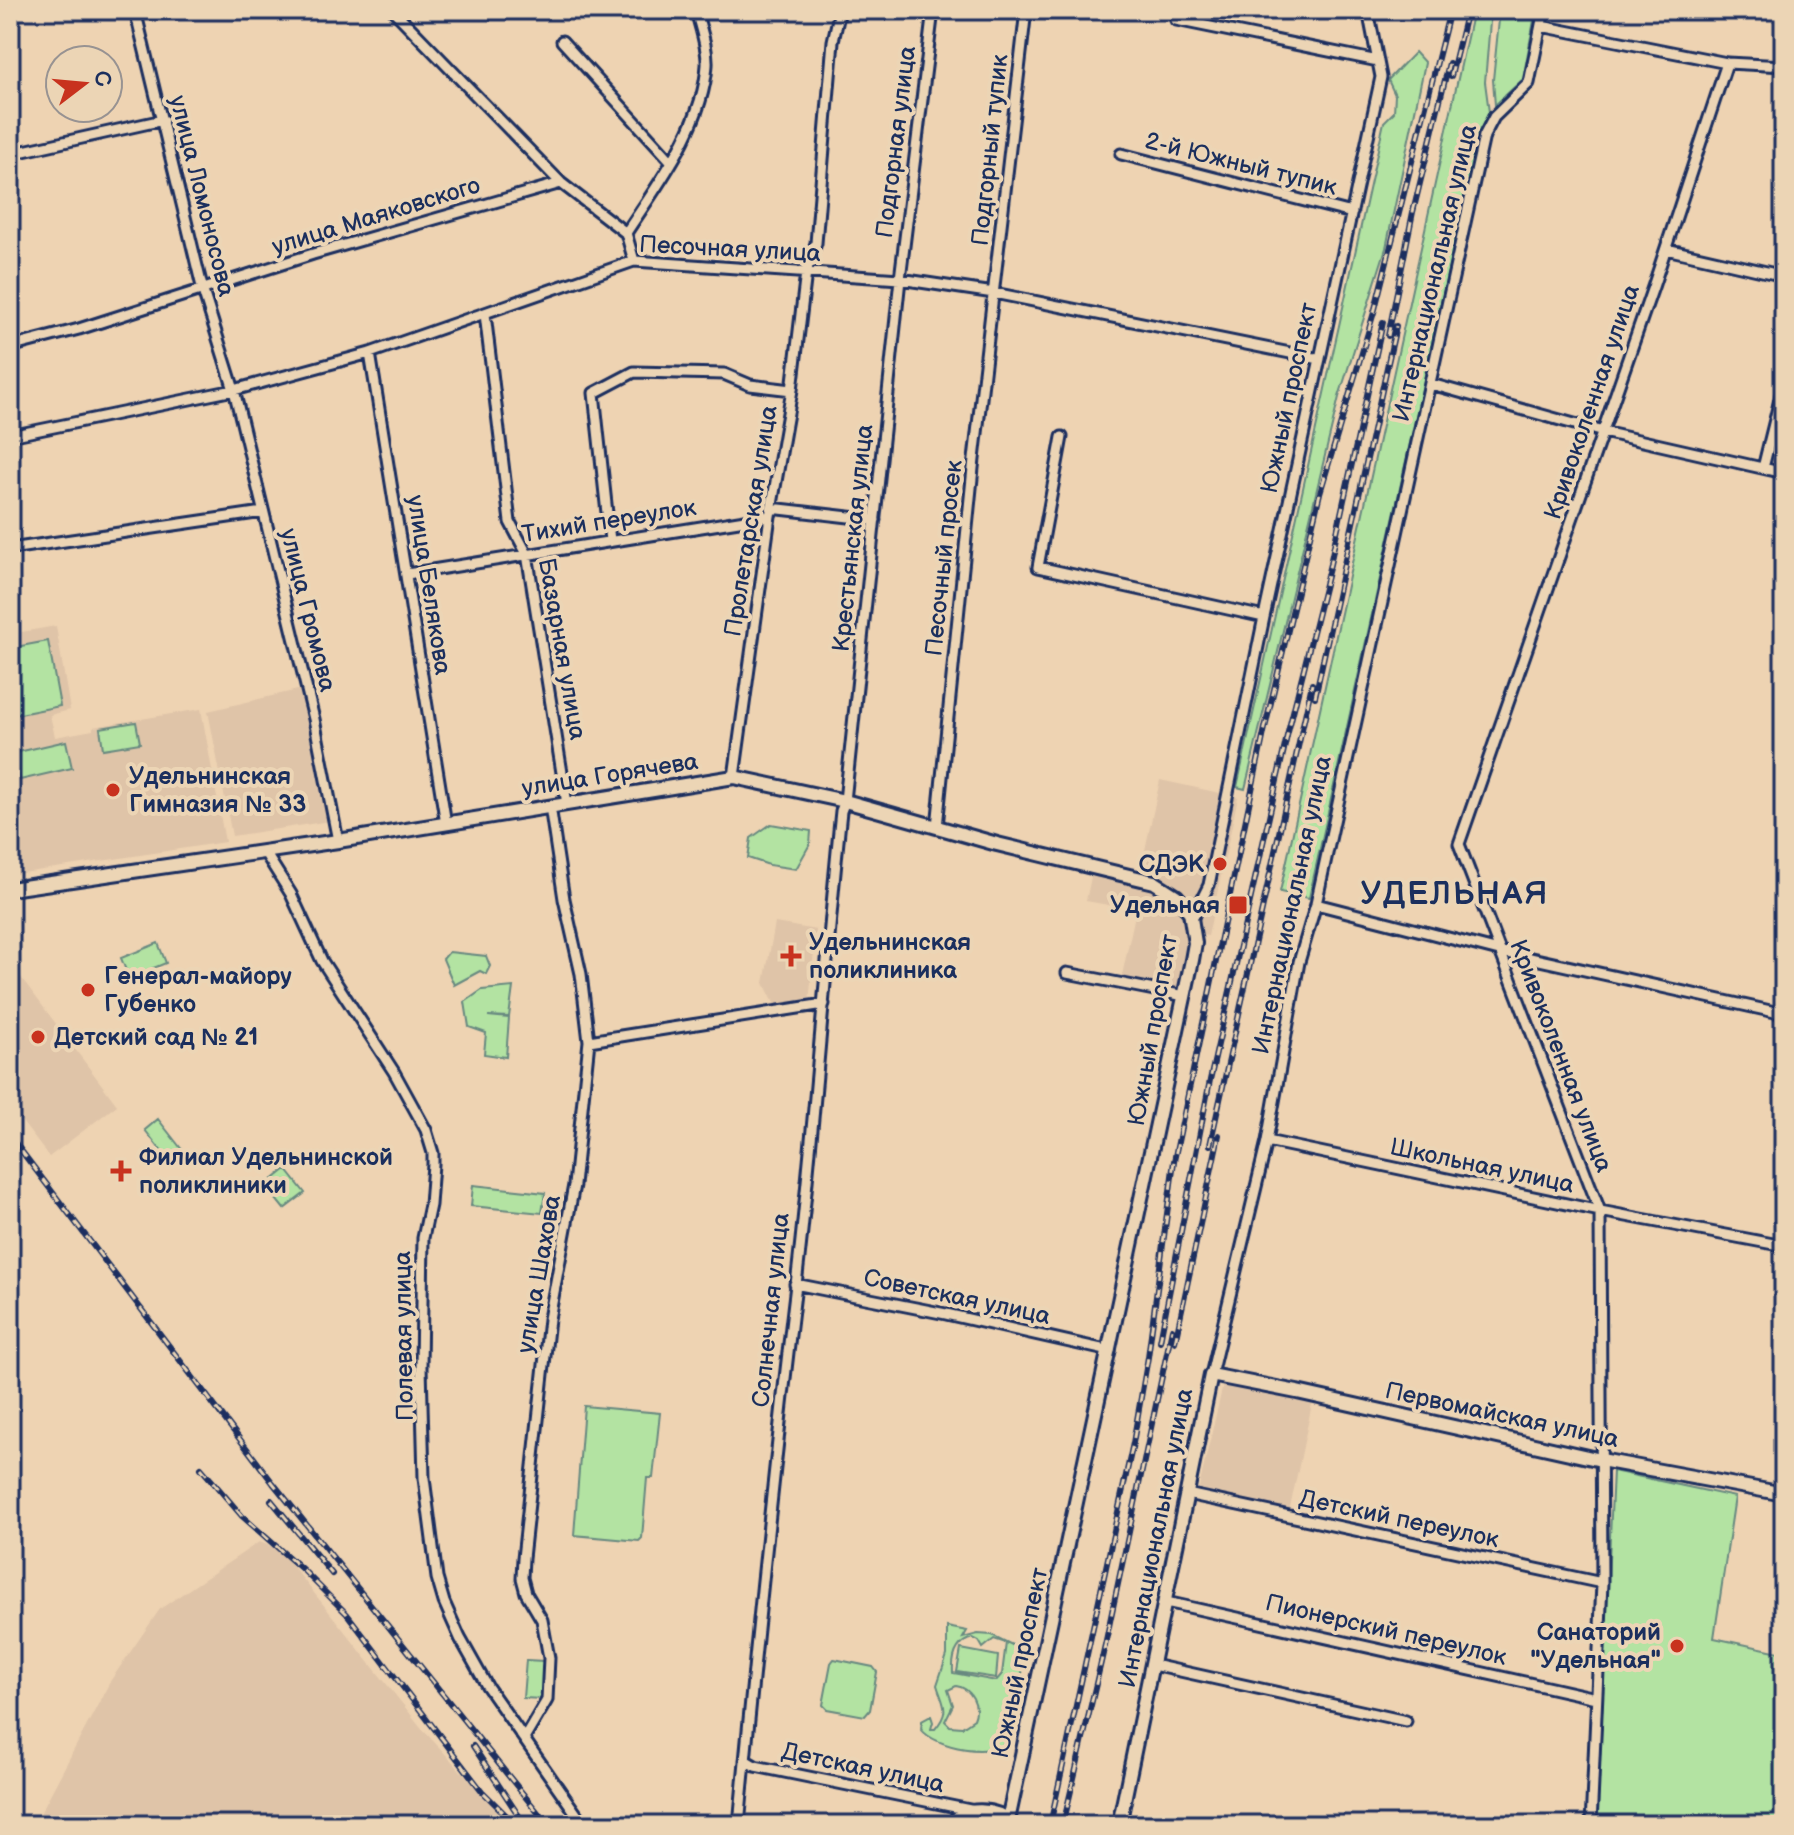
<svg xmlns="http://www.w3.org/2000/svg" width="1794" height="1835" font-family="'Balsamiq Sans',sans-serif">
	<style>
		.built { fill: #dfc4a8 }
		.green { fill: #b3e3a2; stroke: #678980; stroke-width: 2; fill-rule: evenodd }
		.lines { fill: none; stroke-linecap: round; stroke-linejoin: round }
		.street-casing { stroke: #1b2f5e; stroke-width: 15 }
		.secondary-casing { stroke: #1b2f5e; stroke-width: 18 }
		.street { stroke: #ecd5b5; stroke-width: 9 }
		.secondary { stroke: #ecd5b5; stroke-width: 12 }
		.rail-casing { stroke: #1b2f5e; stroke-width: 6 }
		.rail { stroke: #ecd5b5; stroke-width: 3; stroke-dasharray: 9; stroke-linecap: butt }
		.poi-dot { fill: #c8321e; stroke: #ecd5b5; stroke-width: 3 }
		.labels { text-anchor: middle; dominant-baseline: central; stroke-width: 8; stroke-linejoin: round; paint-order: stroke }
		.street-label { font-size: 24px; fill: #1b2f5e; stroke: #ecd5b5 }
		.poi-label { font-size: 24px; font-weight: bold; fill: #1b2f5e; stroke: #ecd5b5; text-anchor: start }
		.district-label { font-size: 32px; font-weight: bold; letter-spacing: 2px; fill: #1b2f5e; stroke: #ecd5b5 }
	</style>
	<rect width="100%" height="100%" fill="#eed3b2"/>
	<filter id="ink" filterUnits="userSpaceOnUse"><feTurbulence type="fractalNoise" baseFrequency=".0125" numOctaves="2"/><feDisplacementMap in="SourceGraphic" scale="16" xChannelSelector="R" yChannelSelector="G"/><feConvolveMatrix kernelMatrix="1 2 1 2 8 2 1 2 1" color-interpolation-filters="sRGB"/></filter>
	<g filter="url(#ink)">
		<path class="built" d="M56 626 70 710 50 715 55 737 93 730V727L201 709 225 842 10 875V634Z
			M302 689 330 821 232 836 208 711Z
			M1160 780 1238 797 1208 936 1197 934 1186 936 1189 945 1186 959 1176 990 1121 980 1136 910 1086 901 1091 877 1141 869Z
			M775 923 816 930 809 1003 776 1007 764 983Z
			M14 968 117 1105 49 1157 10 1106V969Z
			M1223 1385 1312 1404 1287 1522 1195 1504Z
			M259 1542 279 1549 424 1731 511 1825H34L111 1680 160 1609Z"/>
		<path class="green" d="M1473 10H1491L1485 82 1489 112 1479 132 1309 898 1280 892Z
			M1500 10H1536L1523 79 1495 105 1493 80Z
			M1415 52 1425 63 1386 248 1339 397 1245 789 1237 787 1384 122 1394 112 1395 95 1388 80Z
			M48 641 60 706 10 716V648Z
			M136 722 140 743 103 749 100 728Z
			M66 741 72 768 20 780 14 753Z
			M771 824 811 831 810 844 796 869 769 865 748 858 751 838Z
			M158 943 166 963 129 978 121 958Z
			M449 952 486 956 490 966 486 974 480 971 454 985 443 959Z
			M513 987 509 1017 488 1016 509 1018 506 1057 484 1054 486 1033 469 1027 465 1002 482 990Z
			M158 1119 183 1151 170 1162 145 1130Z
			M286 1169 305 1193 284 1209 271 1193V1181Z
			M473 1185 545 1193 542 1213 471 1206Z
			M584 1406 660 1413 653 1478H647L642 1538 639 1541 574 1535Z
			M1613 1471 1735 1497 1714 1638 1784 1653V1825H1597Z
			M947 1627 967 1631 963 1638 978 1634 992 1635 1012 1645H1023L1027 1648 1009 1740C994 1759 935 1748 921 1729L922 1721 931 1716 933 1722 931 1729H935C951 1710 943 1705 937 1685L947 1655ZM973 1638 979 1641 983 1648 994 1639 1006 1643 1002 1674 996 1681 953 1673C952 1657 956 1642 973 1638ZM956 1686C971 1688 980 1705 974 1719L962 1727 950 1726 945 1721 953 1705 948 1690Z
			M961 1649 998 1656 996 1678 957 1672Z
			M834 1659 873 1667 877 1672 870 1710 865 1716 827 1709 823 1705 831 1663Z
			M526 1660 544 1661 542 1699 523 1698Z"/>
		<g class="lines">
			<g class="street-casing">
				<path id="street" d="M135 10 203 291 234 390 286 604 314 719 338 841
					M393 10 561 183 626 233
					M1178 10 1176 20 1378 61
					M1541 26 1727 63 1784 66
					M562 41 672 162
					M10 154 163 120
					M1121 154 1352 213
					M1666 249 1784 276
					M634 261 626 233C658 184 703 126 707 65 708 48 700 27 696 10
					M485 314 510 522 527 554 567 804
					M10 347 79 329 313 254 561 183
					M370 353 446 824
					M1431 384 1603 432 1784 473
					M10 436 234 390 370 353 634 261 900 279 994 293 1320 359
					M1062 437 1038 567 1264 617
					M1763 468 1784 383
					M771 508 875 520
					M610 541 594 393 634 372 724 374 750 385 792 390
					M10 549 263 512
					M407 574 770 516
					M734 777 770 516 792 390 806 272 816 243 833 41 840 10
					M937 827 973 468 1026 10
					M264 851 291 894 322 961 394 1072 426 1130 433 1153V1164L430 1205 423 1238 421 1367 424 1478 437 1578 444 1602 460 1638 487 1686 584 1825
					M1316 904 1499 951 1784 1014
					M1192 919 1209 885 1264 617 1381 77 1368 10
					M1067 973 1185 996
					M589 1041 824 1004
					M1267 1141 1600 1211 1784 1246
					M795 1284 946 1314 1110 1351
					M1211 1375 1267 1141 1299 962 1316 904 1484 136 1494 117 1529 83 1544 10
					M1187 1494 1602 1583
					M1166 1602 1596 1698
					M1153 1665 1406 1721
					M524 1739 547 1700 549 1658 542 1620 526 1593 522 1578 523 1558 549 1319 574 1185 589 1041 581 974 564 899 550 806
					M745 1760 755 1766 975 1811
					M739 1825C756 1642 775 1459 797 1276 815 1122 825 966 841 811L845 801 900 279 933 10
					M1591 1825 1602 1583 1600 1211 1459 844 1653 287 1727 63"/>
			</g>
			<g class="secondary-casing">
				<path id="secondary" d="M10 889 338 841 734 777 845 801 997 844 1154 882 1176 896 1190 912 1195 943 1192 960 1007 1825
					M952 1825C964 1805 996 1809 1012 1823
					M1119 1825 1211 1375 1297 1392 1601 1460 1784 1494"/>
			</g>
			<use href="#street" class="street"/>
			<use href="#secondary" class="secondary"/>
			<g class="rail-casing">
				<path id="rail" d="M1451 76 1467 10
					M1388 336 1413 212 1449 63
					M1315 697 1396 326
					M10 1136 273 1483 548 1825
					M1210 1145 1312 684
					M1160 1341 1210 1080 1287 736 1330 564 1383 322
					M1175 1342 1219 1135
					M201 1468 242 1516 303 1570 347 1614 482 1791 516 1825
					M271 1500 332 1574
					M473 1746 519 1816
					M1050 1825 1133 1443 1148 1357 1174 1161 1265 728 1320 493 1375 309 1450 10
					M1063 1825 1105 1645 1172 1329"/>
			</g>
			<use href="#rail" class="rail"/>
		</g>
	</g>
	<g class="poi-dot">
		<circle cx="113" cy="790" r="8"/>
		<circle cx="1220" cy="864" r="8"/>
		<rect x="1228" y="895" width="20" height="20" rx="4"/>
		<path d="M787 944h8v8h8v8h-8v8h-8v-8h-8v-8h8z"/>
		<circle cx="88" cy="990" r="8"/>
		<circle cx="38" cy="1037" r="8"/>
		<path d="M117 1159h8v8h8v8h-8v8h-8v-8h-8v-8h8z"/>
		<circle cx="1677" cy="1646" r="8"/>
	</g>
	<g class="labels">
		<g class="street-label">
			<text transform="translate(896 142) rotate(-83)">Подгорная улица</text>
			<text transform="translate(990 150) rotate(-84)">Подгорный тупик</text>
			<text transform="translate(1241 164) rotate(14)">2-й Южный тупик</text>
			<text transform="translate(202 196) rotate(76)">улица Ломоносова</text>
			<text transform="translate(376 216) rotate(-17)">улица Маяковского</text>
			<text transform="translate(730 249) rotate(3)">Песочная улица</text>
			<text transform="translate(1435 273) rotate(-77)">Интернациональная улица</text>
			<text transform="translate(1289 398) rotate(-78)">Южный проспект</text>
			<text transform="translate(1592 402) rotate(-71)">Кривоколенная улица</text>
			<text transform="translate(609 521) rotate(-9)">Тихий переулок</text>
			<text transform="translate(751 521) rotate(-81)">Пролетарская улица</text>
			<text transform="translate(853 538) rotate(-84)">Крестьянская улица</text>
			<text transform="translate(944 558) rotate(-84)">Песочный просек</text>
			<text transform="translate(429 585) rotate(81)">улица Белякова</text>
			<text transform="translate(308 610) rotate(76)">улица Громова</text>
			<text transform="translate(562 649) rotate(80)">Базарная улица</text>
			<text transform="translate(610 775) rotate(-9)">улица Горячева</text>
			<text transform="translate(1292 905) rotate(-78)">Интернациональная улица</text>
			<text transform="translate(1153 1030) rotate(-80)">Южный проспект</text>
			<text transform="translate(1561 1056) rotate(69)">Кривоколенная улица</text>
			<text transform="translate(1482 1166) rotate(12)">Школьная улица</text>
			<text transform="translate(539 1274) rotate(-80)">улица Шахова</text>
			<text transform="translate(957 1297) rotate(12)">Советская улица</text>
			<text transform="translate(771 1310) rotate(-84)">Солнечная улица</text>
			<text transform="translate(404 1336) rotate(-91)">Полевая улица</text>
			<text transform="translate(1502 1415) rotate(12)">Первомайская улица</text>
			<text transform="translate(1399 1519) rotate(12)">Детский переулок</text>
			<text transform="translate(1156 1538) rotate(-79)">Интернациональная улица</text>
			<text transform="translate(1386 1630) rotate(13)">Пионерский переулок</text>
			<text transform="translate(1020 1663) rotate(-78)">Южный проспект</text>
			<text transform="translate(863 1768) rotate(12)">Детская улица</text>
		</g>
		<g class="poi-label">
			<text x="129" y="776">Удельнинская<tspan x="129" dy="28">Гимназия № 33</tspan></text>
			<text x="1204" y="864" text-anchor="end">СДЭК</text>
			<text x="1220" y="905" text-anchor="end">Удельная</text>
			<text x="809" y="942">Удельнинская<tspan x="809" dy="28">поликлиника</tspan></text>
			<text x="104" y="976">Генерал-майору<tspan x="104" dy="28">Губенко</tspan></text>
			<text x="54" y="1037">Детский сад № 21</text>
			<text x="139" y="1157">Филиал Удельнинской<tspan x="139" dy="28">поликлиники</tspan></text>
			<text x="1661" y="1632" text-anchor="end">Санаторий<tspan x="1661" dy="28">"Удельная"</tspan></text>
		</g>
		<g class="district-label">
			<text x="1455" y="894">УДЕЛЬНАЯ</text>
		</g>
	</g>
	<rect width="1794" height="1835" fill="none" stroke="#ecd5b5" stroke-width="40"/>
	<rect x="20" y="20" width="1754" height="1795" fill="none" stroke="#1b2f5e" stroke-width="3" filter="url(#ink)"/>
	<g transform="translate(84 84) rotate(74)"><circle r="38" fill="#ecd5b5" stroke="#989392" stroke-width="2"/>
	<path d="M0-6L14 30L0 20L-14 30Z" fill="#c8321e"/>
	<text y="-12" font-size="22" font-weight="bold" text-anchor="middle" fill="#1b2f5e">С</text>
	</g>
</svg>
